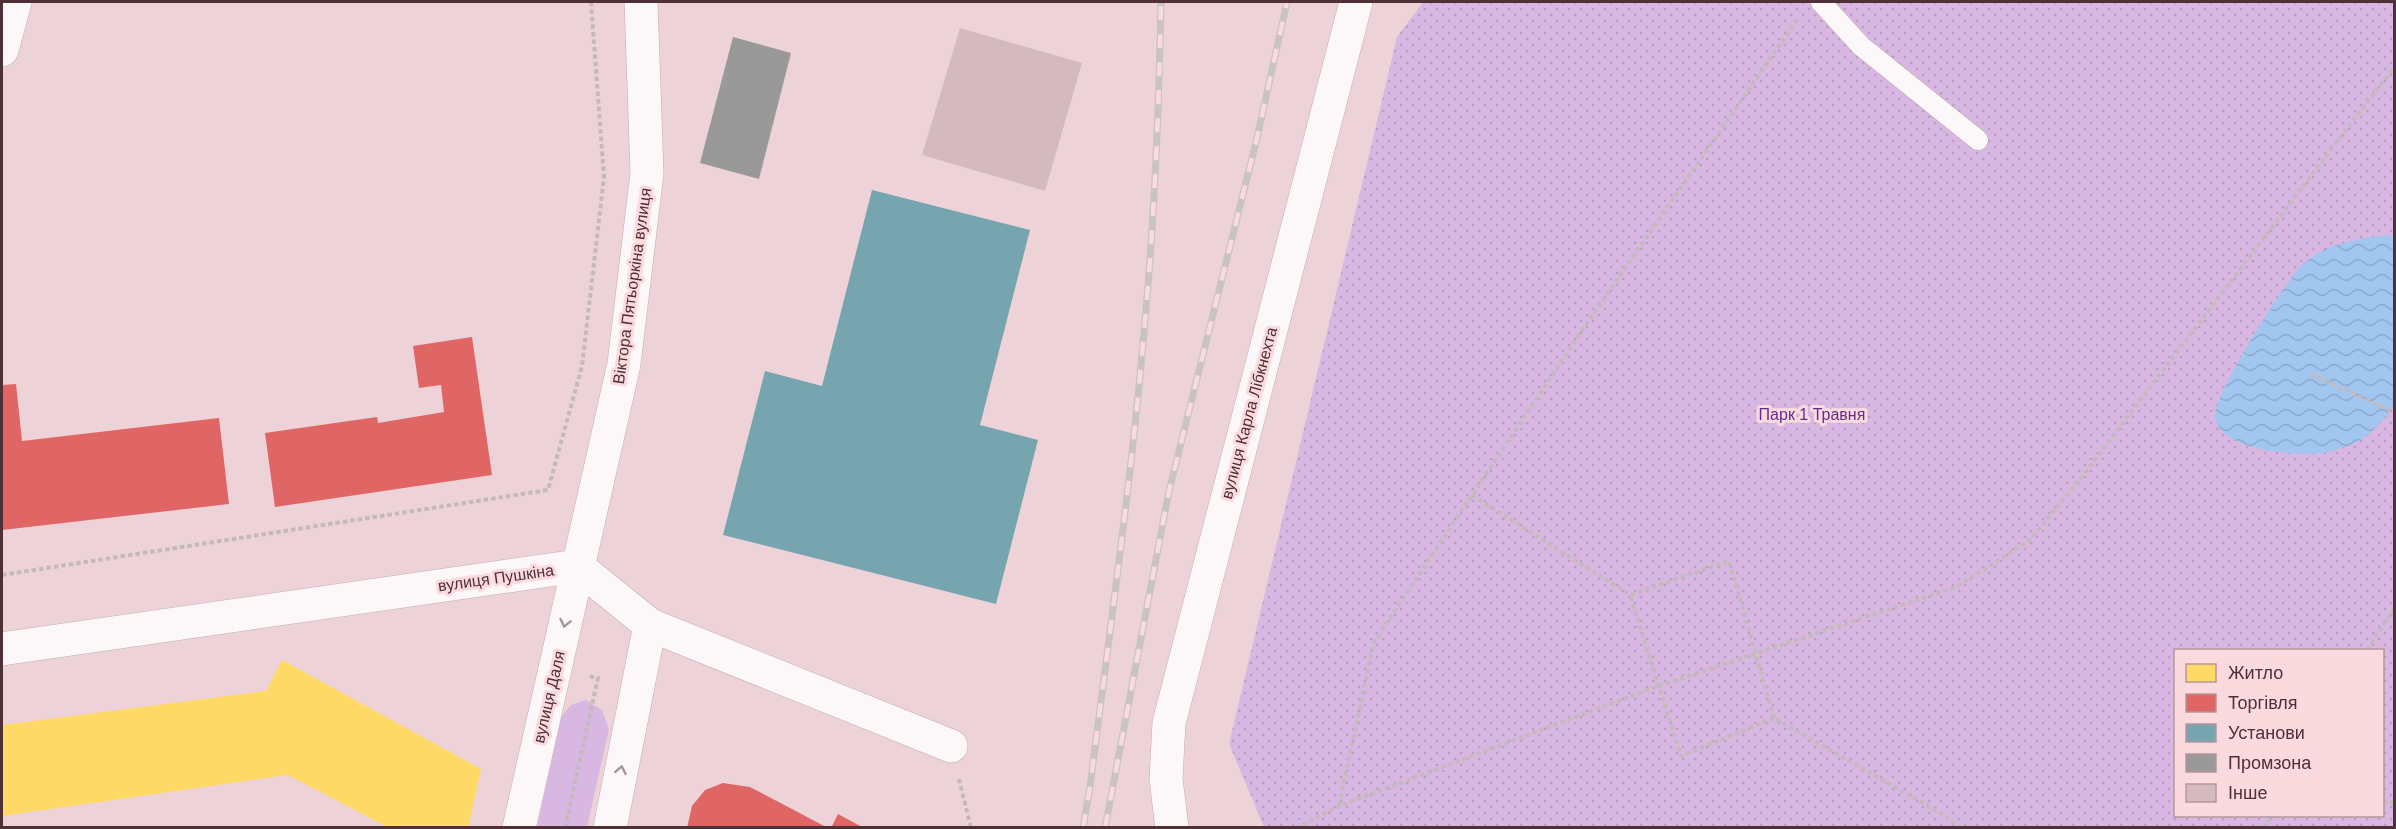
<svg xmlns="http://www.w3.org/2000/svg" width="2396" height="829" font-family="Helvetica,sans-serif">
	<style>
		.grass { fill: #d8b8e3 }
		.park { fill: url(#park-dots); fill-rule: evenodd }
		.water { fill: url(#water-waves) }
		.homes { fill: #ffd966 }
		.shops { fill: #e06666 }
		.public { fill: #76a5af }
		.industry { fill: #999 }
		.building { fill: #d4babf }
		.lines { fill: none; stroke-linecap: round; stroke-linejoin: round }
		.service-casing { stroke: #c5abb0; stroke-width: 21 }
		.minor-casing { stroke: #c5abb0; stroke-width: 34 }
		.tertiary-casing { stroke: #c5abb0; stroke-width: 34 }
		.path { stroke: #c5b9bc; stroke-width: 4; stroke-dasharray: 4.5 3; stroke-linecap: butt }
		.service { stroke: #fcf8f9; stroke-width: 20 }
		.minor { stroke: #fcf8f9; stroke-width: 33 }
		.tertiary { stroke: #fcf8f9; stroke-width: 33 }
		.rail-casing { stroke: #cac3c4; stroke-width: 7 }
		.rail { stroke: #fbdadf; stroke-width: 4.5; stroke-dasharray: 14; stroke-linecap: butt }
		.oneway { stroke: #a69498 }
		.labels { text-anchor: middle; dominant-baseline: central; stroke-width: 6; stroke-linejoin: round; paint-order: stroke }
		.street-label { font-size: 16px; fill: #503037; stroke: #fbdadf }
		.park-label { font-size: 16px; fill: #642c90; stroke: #fbdadf }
	</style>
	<defs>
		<pattern id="park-dots" width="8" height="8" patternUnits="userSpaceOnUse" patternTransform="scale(1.5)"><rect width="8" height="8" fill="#d8b8e3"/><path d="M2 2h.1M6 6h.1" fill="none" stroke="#bb9ec3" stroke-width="1.8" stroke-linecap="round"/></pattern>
		<pattern id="water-waves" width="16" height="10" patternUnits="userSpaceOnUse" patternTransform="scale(1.5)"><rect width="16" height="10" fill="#a1c6ef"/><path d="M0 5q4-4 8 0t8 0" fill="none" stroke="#8caace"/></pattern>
	</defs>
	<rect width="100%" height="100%" fill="#edd3d7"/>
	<path class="grass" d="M586 700 602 710 609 729 587 827 537 828 561 717 571 705Z"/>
	<path class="park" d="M1423 2H2394V827H1264L1229 744 1397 37ZM2176 650H2382V816H2176Z"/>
	<path class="water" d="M2386 235 2394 237V406C2385 417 2374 431 2362 439 2354 444 2338 450 2328 452 2301 457 2218 452 2215 416 2214 394 2284 283 2301 266 2306 261 2314 256 2320 252 2340 241 2363 239 2386 235Z"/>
	<path class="homes" d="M282 660 481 769 468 828H389L288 775 2 816V725L266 691Z"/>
	<path class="shops" d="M472 337 492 475 275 507 265 433 377 417 378 423 444 412 441 385 419 388 413 346Z
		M16 384 22 441 219 418 229 504 2 530V385Z
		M723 783 750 787 828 828H687L692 806 705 790Z
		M838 814 864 828H831Z"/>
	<path class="public" d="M872 190 1030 230 980 425 1038 440 996 604 723 535 765 371 822 386Z"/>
	<path class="industry" d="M733 37 791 53 759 179 700 163Z"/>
	<path class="building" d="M960 28 1082 63 1045 191 922 155Z"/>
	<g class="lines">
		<g class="service-casing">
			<path id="service" d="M1821 2 1861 46 1978 140"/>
		</g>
		<g class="minor-casing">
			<path id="minor" d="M2 50 15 2
				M2 649 577 566 650 625 951 746
				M519 828 624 364 647 173 641 2
				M610 828 650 625"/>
		</g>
		<g class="tertiary-casing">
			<path id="tertiary" d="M1172 828 1166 779 1169 723 1356 2"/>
		</g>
		<path class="path" d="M2311 374 2394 412
			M1472 495 1630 595
			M2 575 548 490 582 366 604 177 591 2
			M2367 650 2394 609
			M1774 718 1729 561 1630 595 1681 756 1774 718 1944 815 1960 828
			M959 779 971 828
			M2382 802H2394
			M1339 805 1374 642 1583 329 1799 17
			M565 828 598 678 588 676
			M1296 828 1339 806 1658 686 1956 587 2029 541 2081 478 2394 67
			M2263 828 2272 816"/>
		<use href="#service" class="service"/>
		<use href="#minor" class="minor"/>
		<use href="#tertiary" class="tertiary"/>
		<g class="rail-casing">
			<path id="rail" d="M1083 828 1090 787C1110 628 1133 469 1146 309 1155 207 1159 104 1161 2
				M1105 828 1169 491 1257 138 1287 2"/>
		</g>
		<use href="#rail" class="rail"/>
	</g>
	<defs><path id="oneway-chevron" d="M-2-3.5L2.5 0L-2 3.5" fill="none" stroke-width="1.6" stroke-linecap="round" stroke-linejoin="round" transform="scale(1.5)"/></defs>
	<g class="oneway">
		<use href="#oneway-chevron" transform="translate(565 623) rotate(102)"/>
		<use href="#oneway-chevron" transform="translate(621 770) rotate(-79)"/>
	</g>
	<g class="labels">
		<g class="street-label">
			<text transform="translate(632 286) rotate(-82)">Віктора Пятьоркіна вулиця</text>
			<text transform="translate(1249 413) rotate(-75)">вулиця Карла Лібкнехта</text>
			<text transform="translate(496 578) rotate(-8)">вулиця Пушкіна</text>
			<text transform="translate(549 697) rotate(-77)">вулиця Даля</text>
		</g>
		<g class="park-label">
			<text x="1812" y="414">Парк 1 Травня</text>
		</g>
	</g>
	<rect width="2396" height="829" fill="none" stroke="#503037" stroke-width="6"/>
	<rect x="2174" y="649" width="210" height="168" fill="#fbdadf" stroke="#b7969c" stroke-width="1.5"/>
	<rect x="2186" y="664" width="30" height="18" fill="#ffd966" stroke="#b7969c" stroke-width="1.5"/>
	<text x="2228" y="679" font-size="18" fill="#503037">Житло</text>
	<rect x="2186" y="694" width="30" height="18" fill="#e06666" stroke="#b7969c" stroke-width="1.5"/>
	<text x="2228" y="709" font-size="18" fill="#503037">Торгівля</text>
	<rect x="2186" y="724" width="30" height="18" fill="#76a5af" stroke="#b7969c" stroke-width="1.5"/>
	<text x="2228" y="739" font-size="18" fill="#503037">Установи</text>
	<rect x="2186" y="754" width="30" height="18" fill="#999999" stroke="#b7969c" stroke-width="1.5"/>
	<text x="2228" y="769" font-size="18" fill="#503037">Промзона</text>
	<rect x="2186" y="784" width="30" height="18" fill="#d4babf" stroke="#b7969c" stroke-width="1.5"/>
	<text x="2228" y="799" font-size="18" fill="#503037">Інше</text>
</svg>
